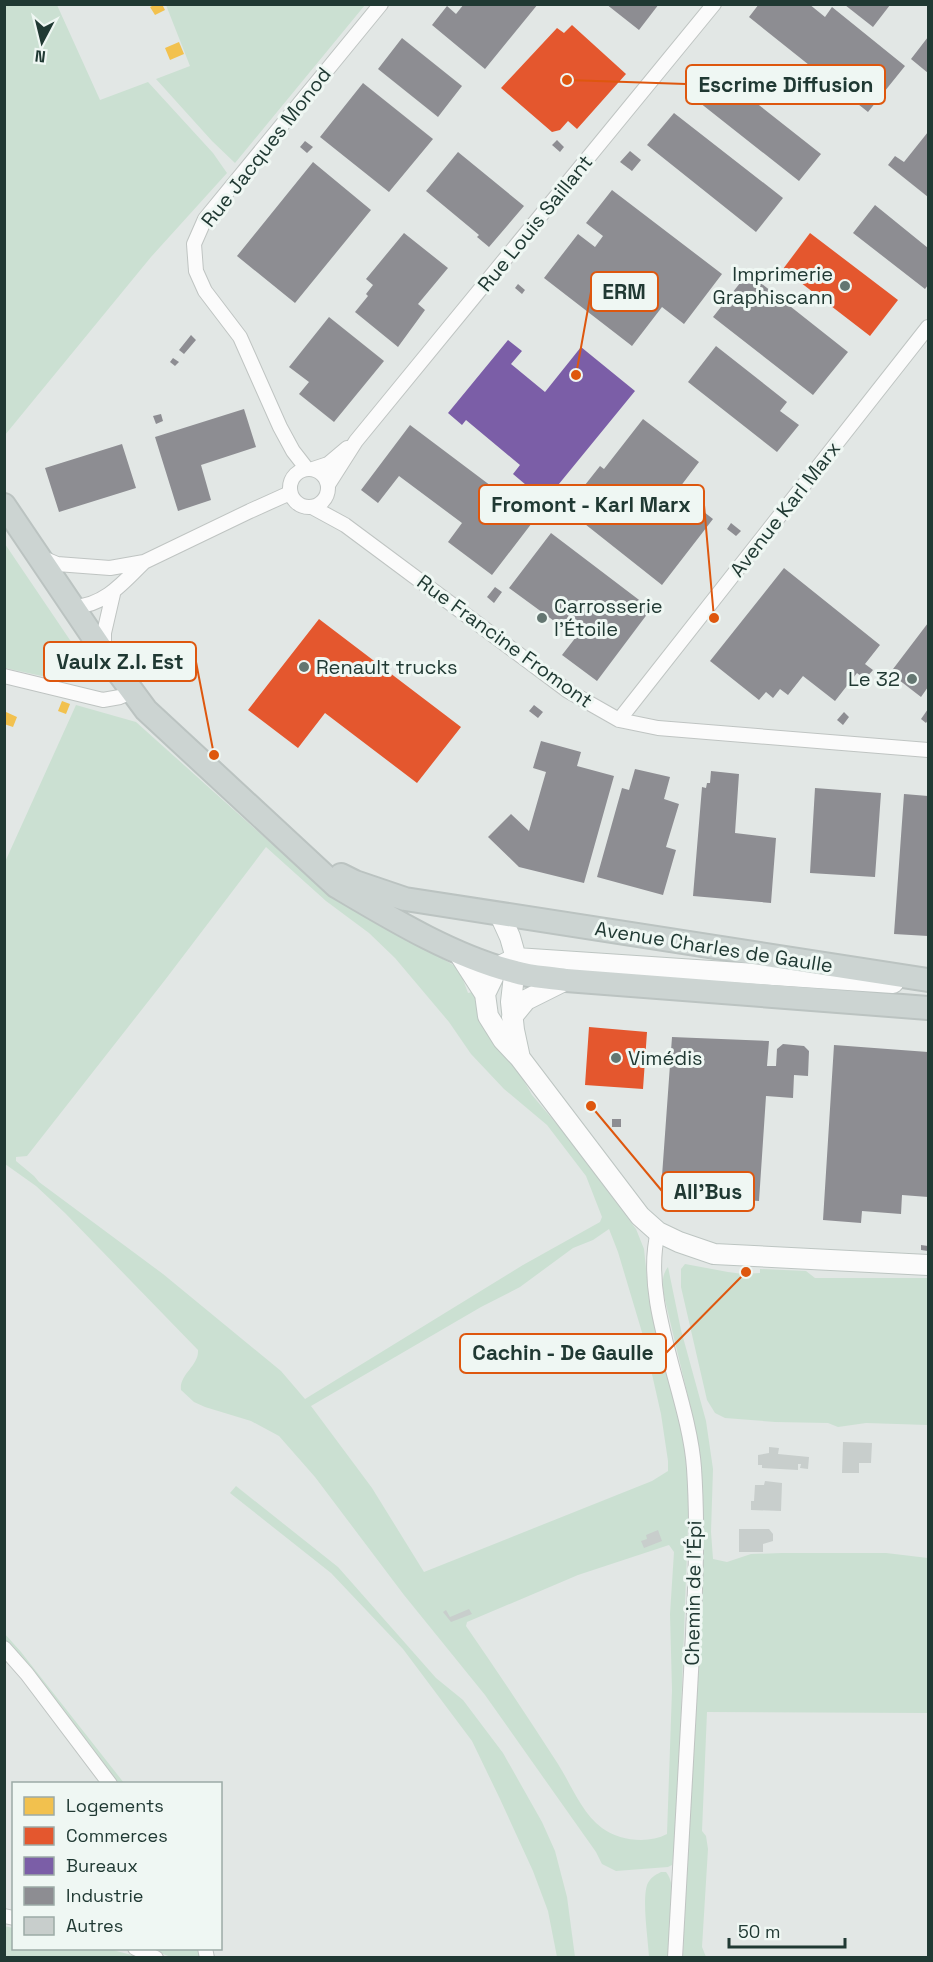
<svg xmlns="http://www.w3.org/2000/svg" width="933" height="1962" font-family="'Space Grotesk',sans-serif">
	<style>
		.green { fill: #cbe0d2; fill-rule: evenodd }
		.homes { fill: #f2c14e }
		.shops { fill: #e4572e }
		.offices { fill: #7b5ea7 }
		.industry { fill: #8d8d92 }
		.building { fill: #c8cecc }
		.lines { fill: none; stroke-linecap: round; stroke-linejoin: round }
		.street-casing { stroke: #bfc4c2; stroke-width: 16 }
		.secondary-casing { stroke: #bdc5c2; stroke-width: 22 }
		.primary-casing { stroke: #bbc3c1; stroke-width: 26 }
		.street { stroke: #fbfbfb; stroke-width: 14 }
		.secondary { stroke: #fbfbfb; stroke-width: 20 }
		.primary { stroke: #ccd4d2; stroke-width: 22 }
		.poi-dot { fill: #647671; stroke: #eff7f3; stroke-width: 2 }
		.labels { text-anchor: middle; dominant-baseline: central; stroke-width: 6; stroke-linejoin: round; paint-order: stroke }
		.street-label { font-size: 20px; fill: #203933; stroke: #eff7f3 }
		.poi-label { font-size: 20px; fill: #203933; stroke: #eff7f3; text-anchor: start }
		.leader { fill: none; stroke: #de570e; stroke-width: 2 }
		.callout-dot { fill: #de570e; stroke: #eff7f3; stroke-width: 2 }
		.callout { fill: #eff7f3; stroke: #de570e; stroke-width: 2 }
		.callout-label { font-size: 21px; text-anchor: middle; font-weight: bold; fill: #203933 }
	</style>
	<rect width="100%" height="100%" fill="#e2e7e5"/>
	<path class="green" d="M5 4 57 5 100 100 148 82 213 153 227 173 151 257 5 435Z
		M166 5H365L235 163 212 141 156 79 190 66Z
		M5 544 74 646 77 657 69 675 51 678 5 668Z
		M76 705 136 722 263 836 333 895 455 966 462 977 468 993 473 992 532 1095 560 1128 636 1229 644 1249 648 1287 688 1459 689 1499 678 1792 676 1832 672 1865 668 1867 616 1871 602 1864 596 1852 485 1695 404 1595 315 1477 279 1436 251 1421 205 1407 194 1402 181 1390C179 1374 199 1366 198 1350L65 1213 36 1186 5 1164V862ZM266 847 326 901 369 933 395 958 449 1022 471 1054 504 1089 547 1125 586 1176 602 1217 600 1222 523 1265 305 1399 281 1371 163 1274 39 1182 34 1176 16 1161V1157L27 1156 165 980ZM609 1229 618 1252 644 1339 661 1414 668 1461V1471L652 1481 424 1572 372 1488 311 1406 481 1307 520 1287 573 1248 593 1240ZM669 1545 674 1552 670 1614 672 1690 667 1834C648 1844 620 1841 602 1828 581 1812 572 1786 558 1764 528 1718 498 1672 466 1626L467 1622 578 1575Z
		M685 1264 728 1272 743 1274 760 1273V1269L806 1271 815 1278H928V1425L866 1423 838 1427 828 1423 775 1422 725 1418 715 1413 707 1400 681 1287V1269Z
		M668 1267 681 1330 706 1421 713 1469 711 1532 713 1559 727 1562 751 1554 782 1553H886L928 1558V1713L707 1712 702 1831 706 1836 708 1849 702 1947 706 1957H683L701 1463 695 1426 665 1300C663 1289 660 1277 668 1267Z
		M236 1486 338 1567 436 1678 463 1700 503 1753 542 1822 555 1851 567 1897 575 1957H557L548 1911 533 1871 500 1799 472 1741 403 1649 331 1573 230 1493Z
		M4 1633 21 1652 124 1783H114L5 1643Z
		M661 1872H666C679 1887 671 1938 670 1957H649C648 1939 642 1901 647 1885 650 1878 655 1875 661 1872Z
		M4 1926 13 1928 14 1948 109 1949 139 1957H5Z
		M150 1949H201L204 1957H171Z"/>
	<path class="homes" d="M156 4H162L165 10 155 15 150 7Z
		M179 42 184 54 170 60 165 48Z
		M62 701 70 704 66 714 58 711Z
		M6 712 17 717 13 727 4 724Z"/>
	<path class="shops" d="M572 25 626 74 577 129 568 121 560 130 552 132 501 88 557 28 564 33Z
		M810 233 898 300 870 336 783 269Z
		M319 619 461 727 417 783 325 713 298 748 248 710Z
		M589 1027 647 1032 643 1089 585 1085Z"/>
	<path class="offices" d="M508 340 522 351 511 364 545 392 581 347 635 391 545 501 513 474 520 465 466 420 462 425 448 413Z"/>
	<path class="industry" d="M464 4H538L485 69 432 25 447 6 456 14Z
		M606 4H659L639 30Z
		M759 4H809L825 17 832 7 905 66 868 112 749 17Z
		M845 5H890L873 27Z
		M928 37V73L911 59Z
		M402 38 462 86 438 117 378 69Z
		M712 68 821 154 799 181 690 95Z
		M363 83 433 139 389 192 320 137Z
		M674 113 783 198 756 232 647 145Z
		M928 132V197L888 165 895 156 904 162Z
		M557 140 564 147 560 152 552 145Z
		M305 141 313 147 307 153 300 147Z
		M630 151 641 160 632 171 620 162Z
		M458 152 524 206 489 247 477 237 479 235 426 191Z
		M313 162 371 210 295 303 237 256Z
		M612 190 722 274 684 324 662 307 632 346 544 278 578 234 595 247 603 236 586 223Z
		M875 205 928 248V285L925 289 853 233Z
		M404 233 448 268 418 304 425 310 398 347 355 312 368 296 366 294 373 285 366 279Z
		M748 273 848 352 813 395 713 317Z
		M518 284 525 290 522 294 515 288Z
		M329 317 384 361 334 422 299 394 309 382 289 367Z
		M191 335 196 340 184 354 179 350Z
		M716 346 787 402 780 411 799 425 777 452 688 382Z
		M173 358 179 362 175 366 170 362Z
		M244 409 256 447 201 465 211 500 178 511 155 437Z
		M161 414 163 421 156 424 153 416Z
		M643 419 699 462 677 491 713 519 662 585 566 509 600 466 604 469Z
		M410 425 535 519 492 575 448 542 462 523 399 476 378 503 361 490Z
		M122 444 136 488 59 512 45 468Z
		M731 523 741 531 736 536 727 529Z
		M551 533 651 609 597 681 562 655 576 637 509 588Z
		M784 568 880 645 865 664 873 670 865 679 857 673 835 701 803 676 788 695 780 689 773 698 766 692 759 700 710 661Z
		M495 587 502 592 494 603 487 597Z
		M928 623V687L921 697 890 673Z
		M534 705 543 712 538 718 529 711Z
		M928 709V720L926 723 921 719Z
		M844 712 849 717 843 725 837 720Z
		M541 741 581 752 577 766 614 776 584 883 519 867 488 837 511 814 529 831 546 772 533 768Z
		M635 769 670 777 664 799 679 804 666 847 676 850 663 895 597 877 622 788 629 790Z
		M711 771 739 774 735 833 776 838 771 903 693 896 702 787 706 788 707 783H710Z
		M815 788 881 793 875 877 810 873Z
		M904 794 928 796V936L894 934Z
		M672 1037 769 1041 767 1066H776L777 1049 783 1044 804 1046 809 1051 808 1076 794 1075 793 1098 766 1096 759 1201 682 1196 683 1178 662 1176Z
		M834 1045 928 1052V1197L902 1195 901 1214 862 1211 861 1223 823 1220Z
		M612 1119H621V1127H612Z
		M921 1245 928 1246V1251L921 1250Z"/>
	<path class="building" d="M843 1442 872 1443 871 1463H859V1473H842Z
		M769 1447 779 1448 778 1454 809 1457 808 1469 800 1468 801 1464H798V1470L762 1468V1465H758V1455L769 1453Z
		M765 1481 782 1483 781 1511 751 1510V1501H754L755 1485H764Z
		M739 1529H769L773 1534V1541L763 1544V1552H739Z
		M658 1530 662 1541 644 1548 641 1541 647 1539 646 1535Z
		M469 1609 472 1614 451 1622 443 1612 446 1610 450 1617Z"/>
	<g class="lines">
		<g class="street-casing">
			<path id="street" d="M290 488a19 19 0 1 1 38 0a19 19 0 1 1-38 0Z
				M307 469 293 451 280 427 240 337 205 291 196 271 194 244 205 219 381 4
				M313 469 328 464 347 448
				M328 485 356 441 714 4
				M312 507 345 525 568 691 619 720 658 728 928 750
				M43 558 57 564 110 568 144 562 250 511 290 493
				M73 607C104 606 123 583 144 562
				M104 651V633L113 594
				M4 676 103 700 120 697 131 692
				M619 720 928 327
				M658 1232C640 1303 689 1395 694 1468 699 1542 694 1616 690 1690 685 1779 680 1868 675 1958
				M4 1648 27 1674 110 1784
				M4 1916 14 1918
				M135 1948 156 1958
				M205 1948 207 1958"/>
		</g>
		<g class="secondary-casing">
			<path id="secondary" d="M500 915 510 937 516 958 511 1002 514 1030 520 1058
				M458 952 485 994 488 1016 503 1040 520 1058 640 1216 658 1232 679 1242 714 1254 928 1265
				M485 994 498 967 516 958 893 983
				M512 1017 526 1000 566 980"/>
		</g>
		<g class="primary-casing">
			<path id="primary" d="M4 505 104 653 146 710 336 886C390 918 454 957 515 972 531 977 549 977 566 980L928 1008
				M341 875 355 882 405 899 928 980"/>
		</g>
		<use href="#street" class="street"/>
		<use href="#secondary" class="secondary"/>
		<use href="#primary" class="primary"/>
	</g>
	<g class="poi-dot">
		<circle cx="845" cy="286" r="6"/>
		<circle cx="542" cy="618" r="6"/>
		<circle cx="304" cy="667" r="6"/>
		<circle cx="912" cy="679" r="6"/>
		<circle cx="616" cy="1058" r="6"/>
	</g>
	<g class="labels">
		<g class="street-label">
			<text transform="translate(266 147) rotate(-52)">Rue Jacques Monod</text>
			<text transform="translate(535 223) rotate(-51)">Rue Louis Saillant</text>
			<text transform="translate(785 509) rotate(-52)">Avenue Karl Marx</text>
			<text transform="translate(505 641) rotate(36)">Rue Francine Fromont</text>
			<text transform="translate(714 947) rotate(9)">Avenue Charles de Gaulle</text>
			<text transform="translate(693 1593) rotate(-89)">Chemin de l'Épi</text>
		</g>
		<g class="poi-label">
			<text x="833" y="274" text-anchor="end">Imprimerie<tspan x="833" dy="23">Graphiscann</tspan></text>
			<text x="554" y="606">Carrosserie<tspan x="554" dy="23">l'Étoile</tspan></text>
			<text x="316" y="667">Renault trucks</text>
			<text x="900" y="679" text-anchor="end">Le 32</text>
			<text x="628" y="1058">Vimédis</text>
		</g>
	</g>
	<path class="leader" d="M567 80L686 84M576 375L591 292M714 618L704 505M214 755L196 662M591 1106L662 1191M746 1272L666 1353"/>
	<g class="callout-dot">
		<circle cx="567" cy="80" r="6"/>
		<circle cx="576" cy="375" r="6"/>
		<circle cx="714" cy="618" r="6"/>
		<circle cx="214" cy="755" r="6"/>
		<circle cx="591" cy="1106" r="6"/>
		<circle cx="746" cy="1272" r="6"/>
	</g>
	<g class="callout">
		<rect x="686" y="65" width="199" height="39" rx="6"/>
		<rect x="591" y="272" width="67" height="39" rx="6"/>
		<rect x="479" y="485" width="225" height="39" rx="6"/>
		<rect x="44" y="642" width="152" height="39" rx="6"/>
		<rect x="662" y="1172" width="92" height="39" rx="6"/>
		<rect x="460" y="1334" width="206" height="39" rx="6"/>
	</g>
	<g class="callout-label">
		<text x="786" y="92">Escrime Diffusion</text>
		<text x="624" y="299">ERM</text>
		<text x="591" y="512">Fromont - Karl Marx</text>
		<text x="120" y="669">Vaulx Z.I. Est</text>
		<text x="708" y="1199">All'Bus</text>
		<text x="563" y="1360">Cachin - De Gaulle</text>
	</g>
	<rect width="933" height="1962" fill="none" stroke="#203933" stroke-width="12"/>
	<rect x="12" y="1782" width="210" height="168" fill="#eff7f3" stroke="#9caba6" stroke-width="1.5"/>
	<rect x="24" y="1797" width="30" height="18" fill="#f2c14e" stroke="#9caba6" stroke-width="1.5"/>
	<text x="66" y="1812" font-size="18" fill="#203933">Logements</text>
	<rect x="24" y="1827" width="30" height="18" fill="#e4572e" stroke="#9caba6" stroke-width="1.5"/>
	<text x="66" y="1842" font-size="18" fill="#203933">Commerces</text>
	<rect x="24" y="1857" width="30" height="18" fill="#7b5ea7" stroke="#9caba6" stroke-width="1.5"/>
	<text x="66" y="1872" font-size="18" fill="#203933">Bureaux</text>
	<rect x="24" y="1887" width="30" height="18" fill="#8d8d92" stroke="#9caba6" stroke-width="1.5"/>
	<text x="66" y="1902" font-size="18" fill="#203933">Industrie</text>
	<rect x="24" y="1917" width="30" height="18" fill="#c8cecc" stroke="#9caba6" stroke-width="1.5"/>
	<text x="66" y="1932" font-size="18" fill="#203933">Autres</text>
	<g transform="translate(42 42) rotate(187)" stroke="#eff7f3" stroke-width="4.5" paint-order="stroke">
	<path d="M0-4.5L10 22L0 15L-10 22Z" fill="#203933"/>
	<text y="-9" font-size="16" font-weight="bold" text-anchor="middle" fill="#203933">N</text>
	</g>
	<path d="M729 1938v9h116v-9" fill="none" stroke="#203933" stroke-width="3"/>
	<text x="738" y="1938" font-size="18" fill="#203933" stroke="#eff7f3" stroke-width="4.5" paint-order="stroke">50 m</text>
</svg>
